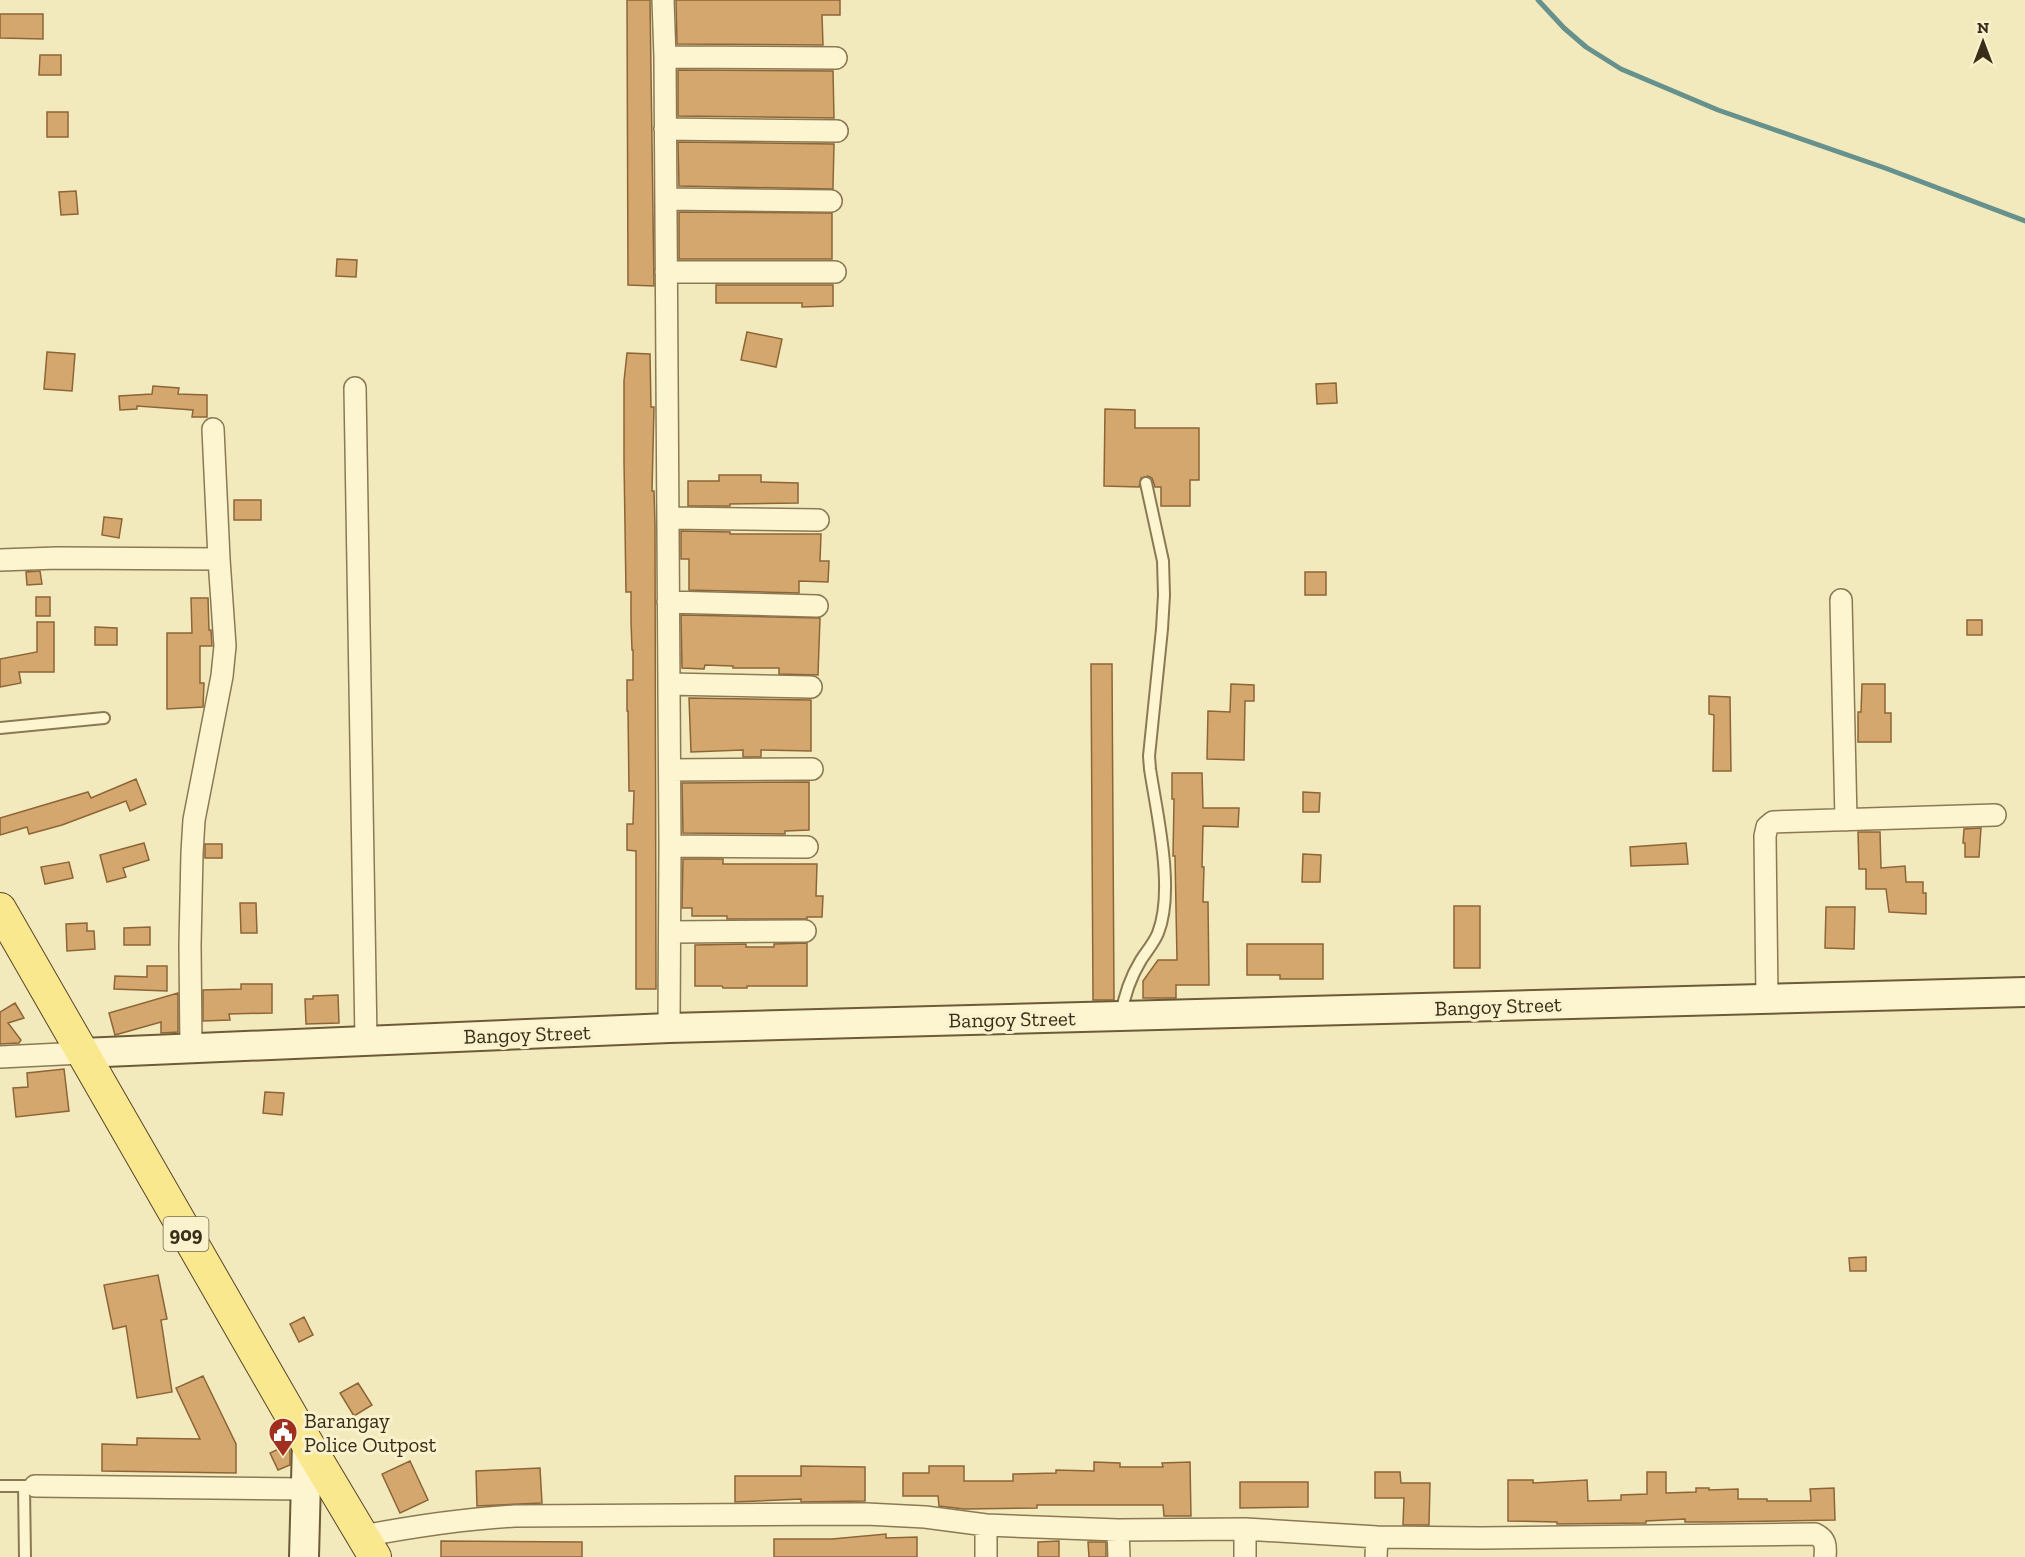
<svg xmlns="http://www.w3.org/2000/svg" width="2025" height="1557" font-family="'Zilla Slab',serif">
	<style>
		.lines { fill: none; stroke-linecap: round; stroke-linejoin: round }
		.stream { stroke: #67918d; stroke-width: 5 }
		.building { fill: #d4a76e; stroke: #8d6537; stroke-width: 1.5 }
		.lane-casing { stroke: #8b7954; stroke-width: 14 }
		.street-casing { stroke: #8b7954; stroke-width: 24 }
		.secondary-casing { stroke: #6d5a37; stroke-width: 32 }
		.primary-casing { stroke: #584629; stroke-width: 34 }
		.lane { stroke: #fcf5d0; stroke-width: 10 }
		.street { stroke: #fcf5d0; stroke-width: 21 }
		.secondary { stroke: #fcf5d0; stroke-width: 28 }
		.primary { stroke: #fae88f; stroke-width: 32 }
		.labels { text-anchor: middle; dominant-baseline: central; stroke-width: 6; stroke-linejoin: round; paint-order: stroke }
		.shield { fill: #f9f2cd; stroke: #736950; stroke-width: 1.5 }
		.shield-label { font-size: 20px; font-weight: bold; fill: #392e1a }
		.street-label { font-size: 21px; fill: #392e1a; stroke: #f9f2cd }
		.poi-label { font-size: 21px; fill: #392e1a; stroke: #f9f2cd; text-anchor: start }
	</style>
	<rect width="100%" height="100%" fill="#f2eabc"/>
	<g class="lines">
		<path class="stream" d="M1538 0 1564 28 1586 47 1621 69 1718 110 1885 168 2025 221"/>
	</g>
	<path class="building" d="M627 0H650L654 286 628 285Z
		M676 0H840V15H822L823 45 677 44Z
		M0 14H43V39L0 38Z
		M40 55H61V75H39Z
		M678 70 833 71 834 118 678 116Z
		M47 112H68V137H47Z
		M678 142 834 144 833 187V189L679 186Z
		M76 191 78 214 61 215 59 192Z
		M679 212 832 213V259H679Z
		M337 259 357 260 356 277 336 276Z
		M716 285H833V306L802 307V303H716Z
		M747 332 782 339 776 367 741 360Z
		M47 352 75 354 72 391 44 389Z
		M627 353 650 354 651 407H654L652 491H654L655 525 656 989H636V851L627 850V824H633L634 791H629L628 711H627V680H633V650H632L631 621V592H626L624 461V381Z
		M1336 383 1337 403 1317 404 1316 384Z
		M153 386 179 388 178 394 207 395V417H192L193 410 137 406V409L120 410 119 396 152 394Z
		M1105 409 1135 410V428H1199V480H1190V506H1161V487H1155L1152 478 1148 476 1141 478 1139 487 1104 486Z
		M719 475H761V482L798 483V503L730 504V506H688V481H719Z
		M234 500H261V520H234Z
		M104 517 122 519 119 538 102 535Z
		M681 531 730 532V534H821L820 561H829L828 582 799 581V593L689 590V559H681Z
		M40 571 42 584 27 585 26 572Z
		M1305 572H1326V595H1305Z
		M36 597H50V616H36Z
		M191 598H208L209 630H211L212 646H200V683H204L203 707 167 709V633H192Z
		M681 615 820 618 818 675 779 674V668H733V666L705 665 704 669 682 668Z
		M1967 620H1982V635H1967Z
		M37 622H54V672H19L21 683 0 687V659L37 652Z
		M95 627 117 628V645H95Z
		M1091 664H1112L1114 1000H1093Z
		M1231 684 1254 685V701H1245L1244 760 1207 759 1208 711 1230 712Z
		M1862 684H1885V713H1891V742H1858V712H1861Z
		M1709 696 1730 697 1731 771H1713L1714 715 1709 714Z
		M689 698 811 700V751L761 750V757H743V750L691 752Z
		M1172 773H1202L1203 808H1239L1238 827 1203 826 1202 867H1204L1203 902H1208L1209 985H1176V998H1143V981L1158 960H1177L1175 856H1173L1174 799H1172Z
		M136 779 146 804 130 811 126 801 62 825 29 834 27 827 0 835V818L88 792 91 798Z
		M809 782V830L785 831V834L683 833 682 783Z
		M1303 792 1320 793 1319 812H1303Z
		M1981 828 1979 857H1965V843H1963L1964 829Z
		M1858 832H1880L1881 868 1905 866 1906 882H1923V893H1926V914L1889 912 1886 889H1866V869H1859Z
		M144 843 149 860 123 868 126 877 107 882 100 855Z
		M1686 843 1688 864 1631 866 1630 847Z
		M205 844H222V858H205Z
		M1303 854 1321 855 1320 882H1302Z
		M683 859H723V864H817L816 896H823L822 917H807V919H727V916H692V908H682Z
		M69 862 73 878 45 884 41 867Z
		M240 903H256L257 933H241Z
		M1454 906H1480V968H1454Z
		M1826 907H1855L1854 949 1825 948Z
		M87 923V931H94L95 949 67 951 66 924Z
		M150 927V945H124V928Z
		M807 943V986H747V988H723L722 986H695V945L746 944V947H774V944Z
		M1247 944H1323V979H1280V975H1247Z
		M147 966H167V991L114 989 115 976 147 977Z
		M241 984H272V1013L229 1014 230 1020 203 1021V990L241 989Z
		M178 993V1032L161 1033V1022L115 1035 109 1013Z
		M338 995 339 1023 306 1024 305 999H313V996Z
		M15 1003 24 1018 8 1023 21 1040 19 1043 0 1044V1012Z
		M64 1069 69 1111 16 1117 13 1088 28 1087 27 1073Z
		M265 1092 284 1093 282 1115 263 1113Z
		M1866 1257V1271H1850L1849 1258Z
		M158 1275 167 1319 161 1320 172 1392 137 1398 126 1326 113 1329 104 1285Z
		M304 1317 313 1335 299 1342 290 1324Z
		M203 1376 236 1444V1473L102 1471V1444L137 1445V1438L200 1439 176 1388Z
		M358 1383 372 1405 354 1416 340 1393Z
		M287 1445 290 1450V1465L278 1470 270 1453Z
		M410 1461 428 1500 400 1513 382 1474Z
		M1094 1462 1120 1463V1467H1163L1162 1463 1190 1462 1191 1516H1164L1163 1505H1037V1508L964 1509 939 1506 938 1496H903V1473H929V1466H964V1481H1013V1474L1056 1473V1470L1094 1471Z
		M801 1466 865 1467V1501L801 1502V1499L735 1502V1476H801Z
		M540 1468 542 1503 477 1506 476 1471Z
		M1375 1472H1400L1401 1483H1430L1429 1525H1403L1404 1498H1375Z
		M1647 1472H1666V1493L1696 1492V1488H1709V1490L1738 1489V1499H1767V1501H1811L1810 1489 1834 1488 1835 1520 1714 1522H1685V1519L1646 1521V1523L1557 1524V1522L1508 1521V1480H1533V1483L1587 1480 1588 1501 1621 1500V1495L1647 1494Z
		M1240 1482H1308V1507L1240 1508Z
		M886 1534V1538L917 1537V1557H774V1539H832Z
		M441 1541 582 1542V1557H441Z
		M1059 1541V1557H1038V1542Z
		M1088 1542H1106V1557H1089Z"/>
	<g class="lines">
		<g class="lane-casing">
			<path id="lane" d="M0 728 104 718
				M1121 1016C1124 996 1130 978 1141 960 1146 952 1154 943 1158 933 1175 890 1157 815 1150 769L1149 756 1162 629 1164 595 1163 561 1146 483
				M0 1486H29
				M24 1486 25 1557"/>
		</g>
		<g class="street-casing">
			<path id="street" d="M663 0 665 57 670 846 669 1028
				M665 57 836 58
				M665 129 837 131
				M666 199 831 201
				M666 272H835
				M355 388 366 1041
				M213 429 219 559
				M668 518 818 520
				M0 560 57 558 219 559 225 646 222 676 194 820 192 853 190 945 191 1049
				M1841 600 1846 820
				M668 602 817 606
				M669 684 811 687
				M670 770 812 769
				M670 846 807 847
				M671 932 805 931
				M1767 999 1765 836 1767 827 1773 822 1995 815
				M0 1057 82 1053
				M35 1486 306 1489
				M986 1525V1557
				M1118 1530 1119 1557
				M363 1536C416 1526 461 1519 515 1516L866 1514 925 1517 986 1525 1118 1530 1245 1529 1377 1537 1481 1538 1815 1534C1826 1539 1826 1546 1825 1557
				M1245 1557V1529
				M1376 1557 1377 1537"/>
		</g>
		<g class="secondary-casing">
			<path id="secondary" d="M82 1053 669 1028 2025 992
				M304 1557 307 1443"/>
		</g>
		<g class="primary-casing">
			<path id="primary" d="M0 909 307 1443 375 1557"/>
		</g>
		<use href="#lane" class="lane"/>
		<use href="#street" class="street"/>
		<use href="#secondary" class="secondary"/>
		<use href="#primary" class="primary"/>
	</g>
	<defs>
		<g id="civic-pin" transform="scale(1.5)"><path d="M0 17L-7.5 6A9.5 9.5 0 1 1 7.5 6Z" fill="#a02f1e" stroke="#f9f2cd"/><path d="M-.6-6.5H3V-4.5H.6V-3L4-1V1h2V6H-6V1h2V-1L-.6-3ZM-1.2 2.5V6h2.4V2.5Z" fill="#fff"/></g>
	</defs>
	<g fill-rule="evenodd">
		<use href="#civic-pin" x="283" y="1432"/>
	</g>
	<g class="labels">
		<rect class="shield" x="163.5" y="1217" width="45" height="34" rx="4.5"/>
		<g class="shield-label">
			<text x="186" y="1234">909</text>
		</g>
		<g class="street-label">
			<text transform="translate(1498 1006) rotate(-2)">Bangoy Street</text>
			<text transform="translate(1012 1019) rotate(-1)">Bangoy Street</text>
			<text transform="translate(527 1034) rotate(-2)">Bangoy Street</text>
		</g>
		<g class="poi-label">
			<text x="304" y="1420">Barangay<tspan x="304" dy="24">Police Outpost</tspan></text>
		</g>
	</g>
	<g transform="translate(1983 42)" stroke="#f9f2cd" stroke-width="4.5" paint-order="stroke">
	<path d="M0-4.5L10 22L0 15L-10 22Z" fill="#392e1a"/>
	<text y="-9" font-size="16" font-weight="bold" text-anchor="middle" fill="#392e1a">N</text>
	</g>
</svg>
